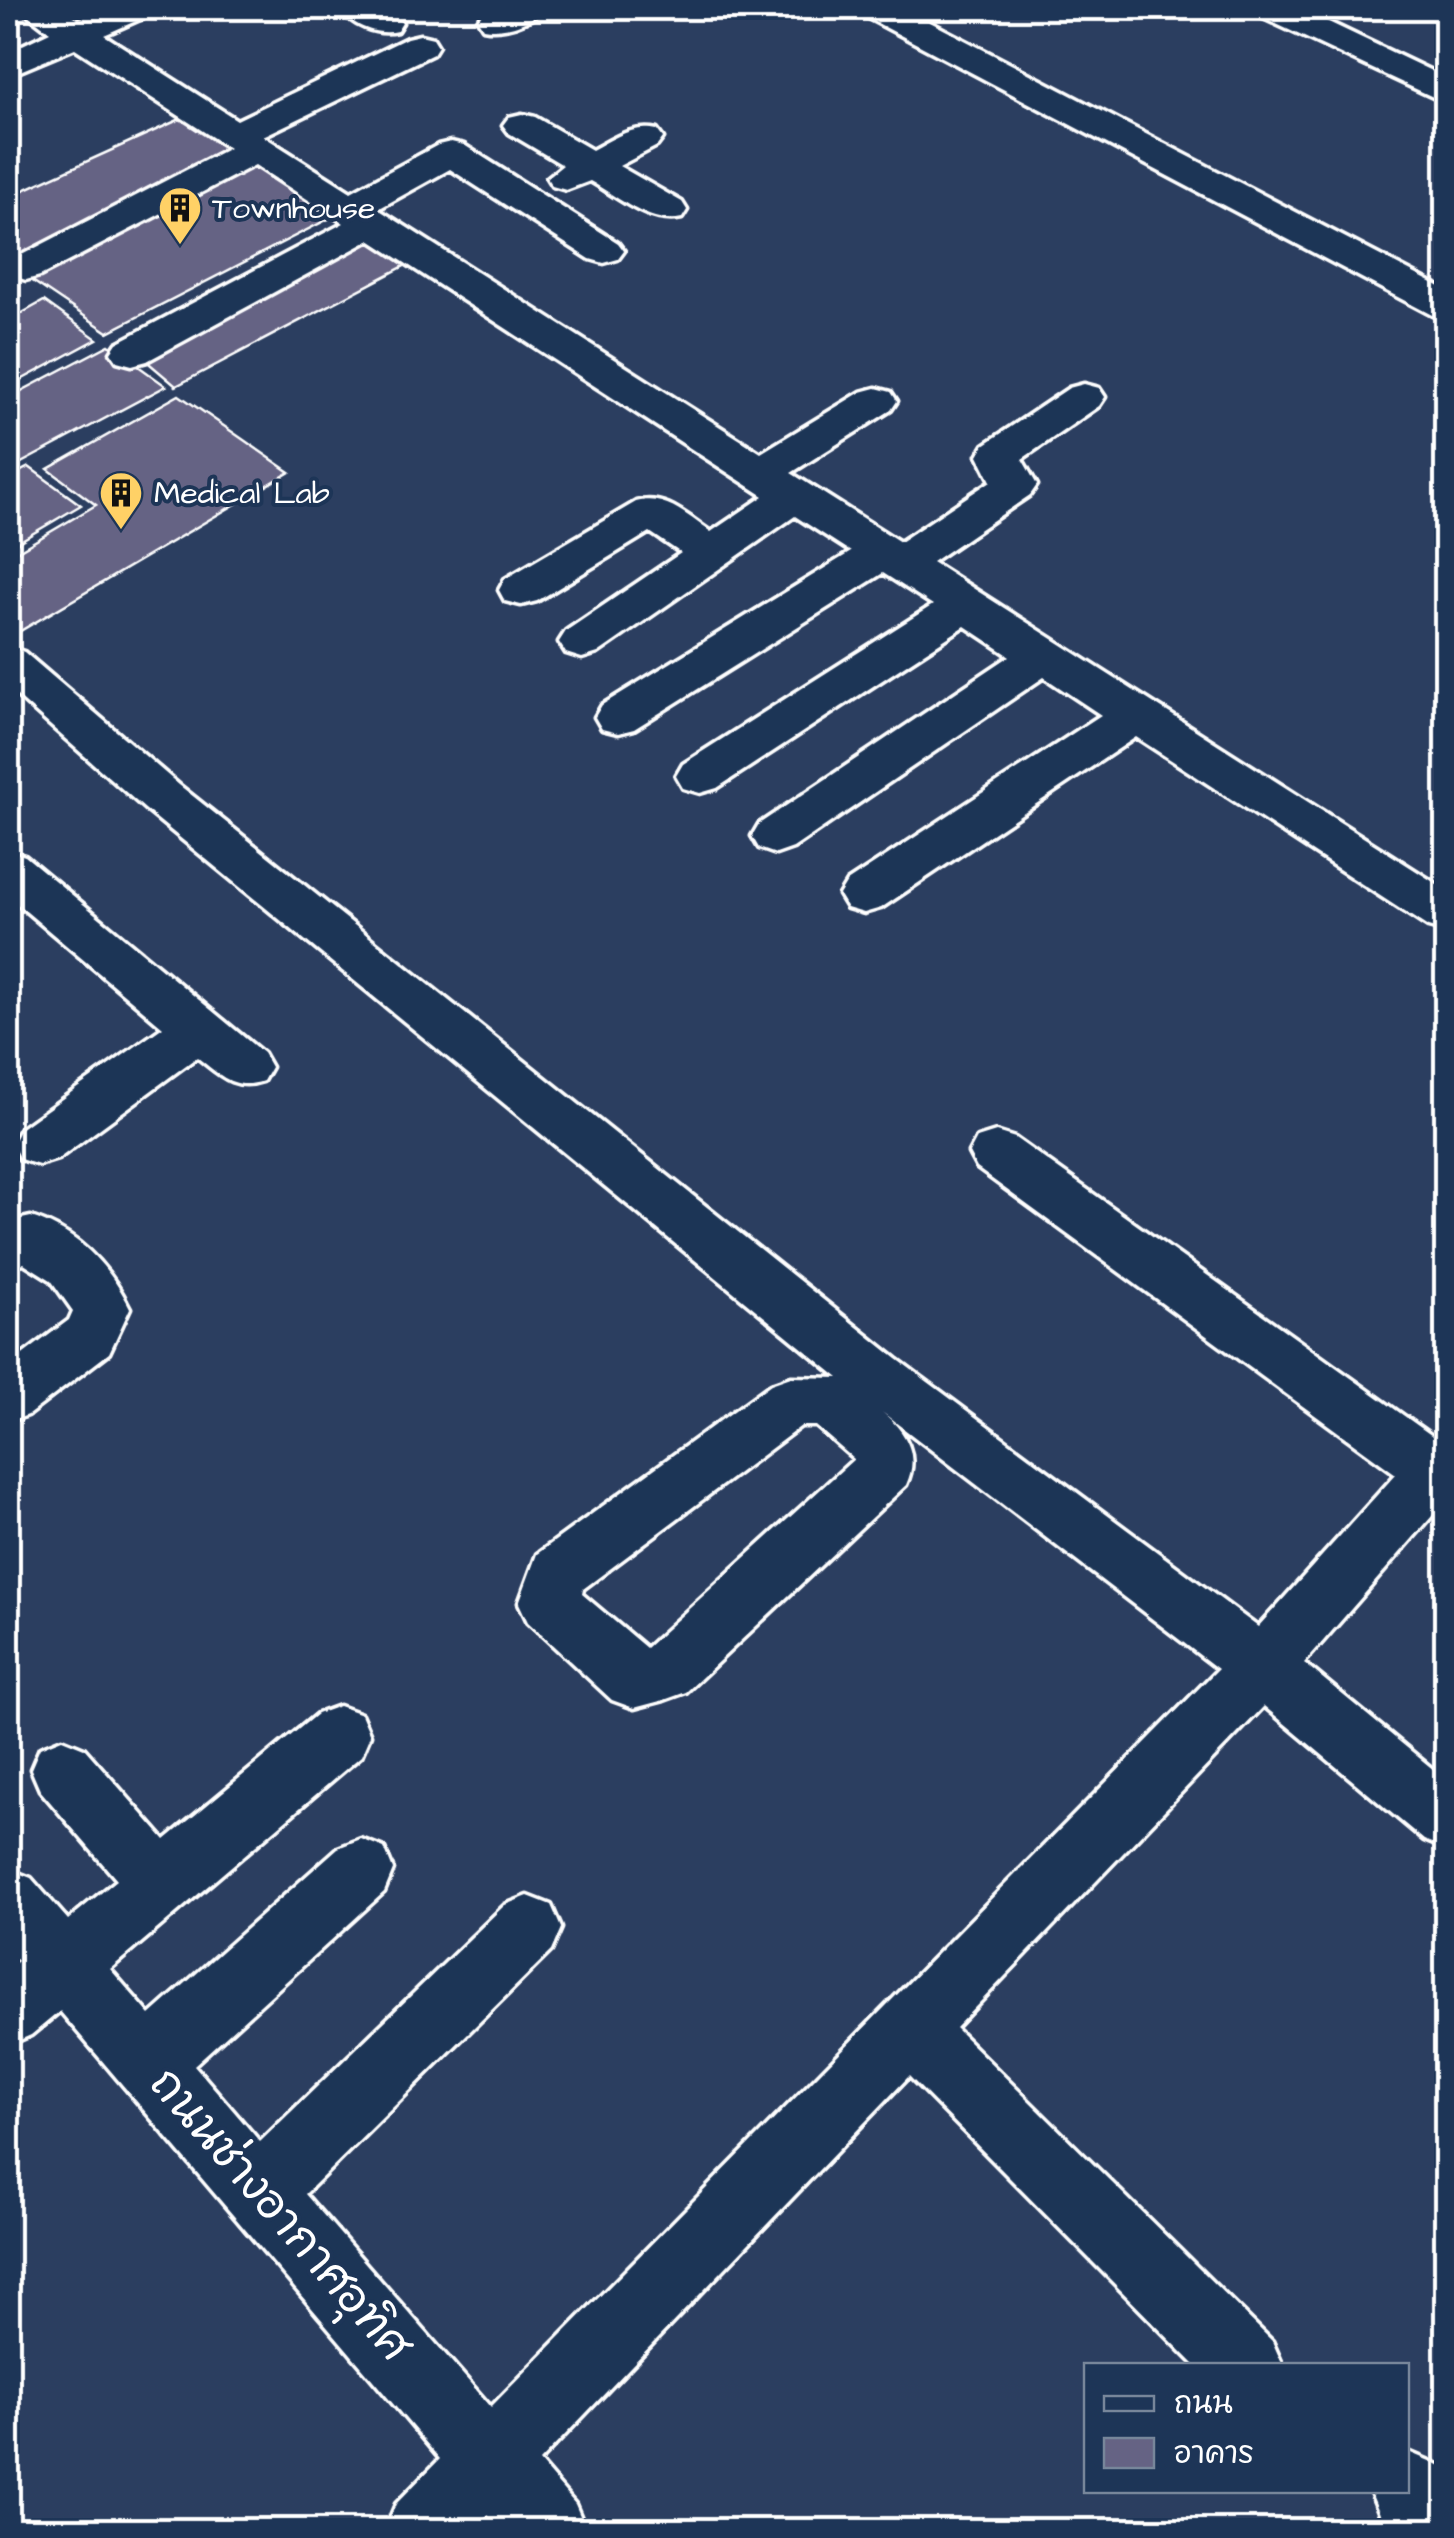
<svg xmlns="http://www.w3.org/2000/svg" width="1454" height="2538" font-family="'Architects Daughter','Playpen Sans Thai',sans-serif">
	<style>
		.building { fill: #656384; stroke: #fff; stroke-width: 2.5 }
		.lines { fill: none; stroke-linecap: round; stroke-linejoin: round }
		.minor-casing { stroke: #fff; stroke-width: 7 }
		.minor { fill: #1d3557; fill-rule: evenodd }
		.labels { text-anchor: middle; dominant-baseline: central; stroke-width: 8; stroke-linejoin: round; paint-order: stroke }
		.far-poi-label { font-size: 32px; fill: #fff; stroke: #1d3557; text-anchor: start }
		.near-street-label { font-size: 45px; fill: #fff; stroke: #1d3557 }
	</style>
	<rect width="100%" height="100%" fill="#2b3e60"/>
	<filter id="ink" filterUnits="userSpaceOnUse"><feTurbulence type="fractalNoise" baseFrequency=".01" numOctaves="2"/><feDisplacementMap in="SourceGraphic" scale="20" xChannelSelector="R" yChannelSelector="G"/><feConvolveMatrix kernelMatrix="1 2 1 2 8 2 1 2 1" color-interpolation-filters="sRGB"/></filter>
	<g filter="url(#ink)">
		<path class="building" d="M187 116 240 148 8 262V197Z
			M254 160 334 216 108 332 25 276Z
			M368 237 408 264 176 386 144 359Z
			M44 301 97 339 8 387V321Z
			M109 345 166 386 8 470V398Z
			M179 395 290 472 10 637 8 557 96 505 48 469Z
			M29 467 81 505 8 548V478Z"/>
		<g class="lines">
			<g class="minor-casing">
				<path id="minor" d="M19 8H61L79 19 106 8H152L147 16 104 35 237 120 407 38 420 35 433 38 438 46 433 54 263 136 351 192 438 145 451 142 464 145 618 243 624 251 618 259 604 263 590 259 450 169 378 209 761 453 861 392 876 388 891 392 897 401 891 410 791 473 900 542 991 481 978 455 984 445 1069 388 1084 384 1099 388 1105 397 1099 406 1022 459 1037 485 1030 495 932 562 1446 890V932L1428 927 1136 737 881 908 864 913 847 908 839 895 847 882 1101 715 1044 677 793 848 776 854 759 848 752 836 759 824 1010 656 965 626 717 788 700 793 683 788 676 776 683 764 933 605 883 573 634 729 618 733 602 729 595 717 602 705 851 552 795 516 598 653 582 658 566 653 559 642 566 631 681 553 650 532 537 601 521 605 505 601 499 590 505 579 636 502C666 494 687 516 711 532L764 496 370 240 147 361 132 365 117 361 111 352 117 343 344 223 255 165 40 276 26 280 12 276 8 266 12 260 229 148 75 48 8 76V52L50 32Z
					M339 8H383L402 23 397 31C376 36 351 25 339 8Z
					M495 8H543C531 24 502 32 483 28L478 20 483 12Z
					M859 8H903L1446 290V318L1432 315 864 16Z
					M1254 8H1299L1446 78V103L1259 16Z
					M522 114 535 117 592 150C613 139 633 124 657 130L663 138 657 146 619 166 682 202 687 210 682 218C650 226 617 196 590 181L566 190 552 186 547 178 563 165 509 133 503 125 509 117Z
					M8 647 24 652 179 785 897 1359 1258 1627 1396 1474 977 1168 969 1153 977 1138 996 1132 1015 1138 1435 1438 1446 1434V1500L1304 1663 1446 1780V1849L1424 1840 1264 1706 955 2028 1272 2341 1283 2366H1196L909 2076 539 2462 575 2504 586 2530H501L488 2515 473 2530H385L396 2504 440 2459 60 2011 31 2035 8 2045V1970L18 1961 8 1949V1869L31 1878 68 1920 117 1880 40 1790 31 1769 40 1748 62 1739 84 1748 165 1840 317 1714 339 1706 361 1714 370 1735 361 1756 110 1969 150 2015 338 1848 361 1839 384 1848 393 1870 384 1892 194 2065 260 2142 505 1905 528 1896 551 1905 561 1928 551 1951 305 2194 491 2407 1218 1669 882 1412C906 1432 920 1455 906 1485L686 1692 664 1700 634 1708 612 1700 528 1622 519 1603 537 1554 771 1384 791 1377 839 1378 145 809 8 688ZM801 1426H816L854 1459 646 1648 582 1594 583 1589Z
					M8 851 25 856 263 1053 271 1067 263 1081C234 1091 220 1075 197 1057L58 1159 39 1165 20 1159 12 1144 20 1129 163 1027 8 896Z
					M31 1217C77 1232 108 1264 130 1308L109 1353 28 1415 8 1422V1366L69 1320 73 1311 51 1280 24 1263 8 1266V1222Z
					M1406 2451 1446 2468V2530H1418L1380 2514 1370 2490H1406Z"/>
			</g>
			<use href="#minor" class="minor"/>
		</g>
	</g>
	<defs>
		<g id="building-pin" transform="scale(2.25)"><path d="M0 17L-7.5 6A9.5 9.5 0 1 1 7.5 6Z" fill="#ffd166" stroke="#1d3557"/><path d="M-4-6H4V6H1V3H-1V6H-4ZM-2.5-4.3h1.7v1.8h-1.7ZM.8-4.3h1.7v1.8H.8ZM-2.5-1h1.7V.8h-1.7ZM.8-1h1.7V.8H.8Z" fill="#111"/></g>
	</defs>
	<g fill-rule="evenodd">
		<use href="#building-pin" x="180" y="208"/>
		<use href="#building-pin" x="121" y="493"/>
	</g>
	<g class="labels">
		<g class="far-poi-label">
			<text x="212" y="208">Townhouse</text>
			<text x="154" y="493">Medical Lab</text>
		</g>
		<g class="near-street-label">
			<text transform="translate(279 2215) rotate(49)">ถนนช่างอากาศอุทิศ</text>
		</g>
	</g>
	<rect width="1454" height="2538" fill="none" stroke="#1d3557" stroke-width="40"/>
	<rect x="20" y="20" width="1414" height="2498" fill="none" stroke="#fff" stroke-width="4" filter="url(#ink)"/>
	<rect x="1084" y="2363" width="325" height="130" fill="#1d3557" stroke="#77869a" stroke-width="2.5"/>
	<rect x="1104" y="2396" width="50" height="15" fill="#1d3557" stroke="#77869a" stroke-width="2.5"/>
	<text x="1174" y="2413" font-size="30" fill="#ffffff">ถนน</text>
	<rect x="1104" y="2438" width="50" height="30" fill="#656384" stroke="#77869a" stroke-width="2.5"/>
	<text x="1174" y="2463" font-size="30" fill="#ffffff">อาคาร</text>
</svg>
